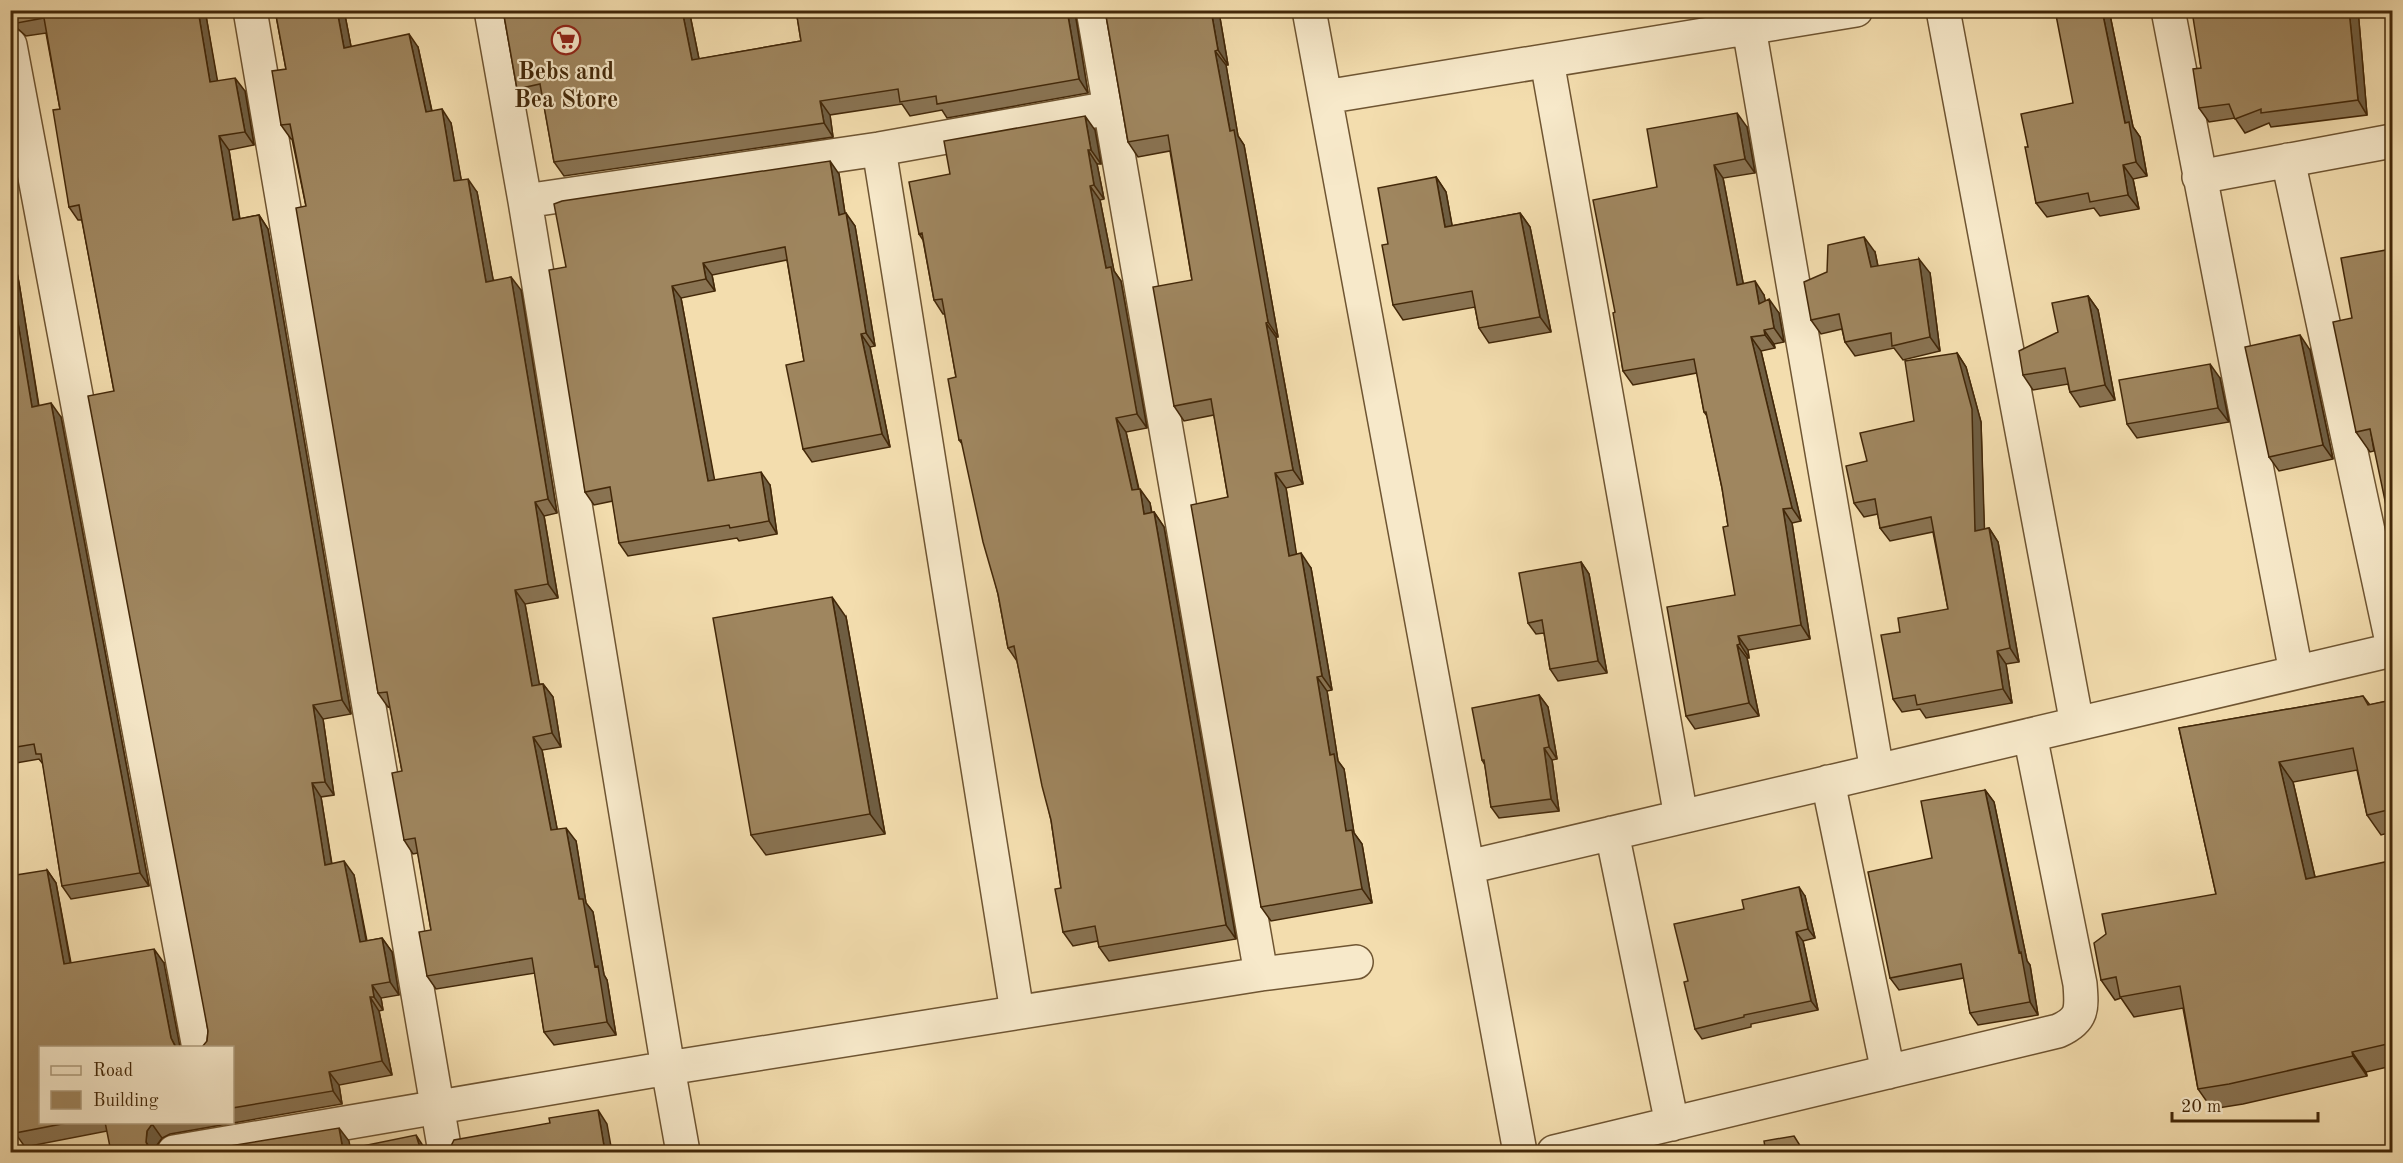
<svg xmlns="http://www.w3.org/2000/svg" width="2403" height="1163" font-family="'Old Standard TT',serif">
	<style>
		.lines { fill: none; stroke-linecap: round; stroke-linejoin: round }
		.street-casing { stroke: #6f5532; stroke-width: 36 }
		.street { stroke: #f7e9ca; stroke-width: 33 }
		.wall { fill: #897352; stroke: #432809; stroke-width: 1.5 }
		.shaded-wall { fill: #6f5e42; stroke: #432809; stroke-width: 1.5 }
		.building { fill: #9f865f; stroke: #432809; stroke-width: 1.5 }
		.labels { text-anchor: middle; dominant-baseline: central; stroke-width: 4.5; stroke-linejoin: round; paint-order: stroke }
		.poi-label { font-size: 24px; font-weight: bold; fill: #432809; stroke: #f7e9ca }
	</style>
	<rect width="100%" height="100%" fill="#f3ddae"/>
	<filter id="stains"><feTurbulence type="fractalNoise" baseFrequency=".00333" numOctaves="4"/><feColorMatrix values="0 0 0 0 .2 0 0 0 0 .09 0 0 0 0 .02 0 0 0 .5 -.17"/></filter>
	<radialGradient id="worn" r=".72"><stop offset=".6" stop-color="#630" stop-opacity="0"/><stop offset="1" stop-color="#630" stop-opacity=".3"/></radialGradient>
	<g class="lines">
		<g class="street-casing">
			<path id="street" d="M250 10 445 1152
				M491 10 525 201 668 1068 683 1152
				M1093 10 1261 974
				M1309 10 1520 1152
				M1943 10 2077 724
				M2168 10 2296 672
				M1749 28 1877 771
				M10 45 199 1048
				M1547 61 1681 817
				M1325 97 1856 10
				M879 149 1017 1012
				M2288 160 2392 642
				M2199 177 2392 141
				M525 201 879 149 1110 108
				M1828 782 1888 1072
				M1612 833 1672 1124
				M1468 867 2392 650
				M174 1152 668 1068 1261 974 1356 962
				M1554 1152 2058 1031C2083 1020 2082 1009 2080 984L2030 735"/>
		</g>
		<use href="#street" class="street"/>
	</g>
	<path class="wall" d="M10 10H205L217 81 245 91 254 145 229 150 240 219 259 215 268 229 351 714 323 719 334 795 321 797 332 864 354 875 367 941 382 938 392 952 399 995 381 998 383 1010 379 1011 392 1075 339 1085 342 1104 170 1134 162 1138 157 1145 107 1131 25 1147 15 1133 12 1046 47 870 56 883 71 963H164L40 1122H232V1047L207 1041 208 1031 114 391 82 220H78L69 207 60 109 46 33 26 36 17 28 10 27Z
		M275 10H344L351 47H418L432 111 451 123 461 180 477 192 493 280 521 290 557 513 544 516 558 598 525 604 539 684H543L553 697 561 747 542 750 557 829 576 841 586 903 593 912 604 975 607 980 616 1035 554 1045 544 1032 535 973 436 989 427 976 431 930 418 853 413 854 404 840 402 771 390 706 388 707 378 693 306 206 292 139H291L281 125 286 69Z
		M503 10H689L699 59 801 41 796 10H1075V13L1088 93 947 118 942 110 910 116 902 104 830 115 833 137 564 176 554 162 543 99 527 103 517 89Z
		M1105 10H1218L1219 12 1228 65H1226L1238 136 1244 145 1278 337H1276L1303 484 1286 488 1296 554 1311 568 1332 690 1327 691 1338 761 1344 769 1354 833 1362 844 1372 903 1271 921 1261 907 1228 497 1214 415 1184 421 1174 406 1192 280 1170 151 1138 157 1128 142Z
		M2194 10H2358L2367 115 2271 127 2269 123 2245 133 2235 118 2209 122 2199 108 2201 68Z
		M2110 15 2133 127 2140 137 2147 176 2133 179 2139 209 2100 216 2094 208 2047 217 2036 203 2028 147 2073 103Z
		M1747 127 1755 173 1723 178 1743 283 1764 295 1765 301 1779 313 1784 342 1774 344 1775 348 1761 351 1801 521 1792 523 1810 639 1748 650 1749 658H1747L1759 716 1695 729 1686 716 1735 595 1728 526 1722 488 1707 416 1704 412 1697 373 1633 385 1623 371 1615 312 1657 187Z
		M1095 130 1101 164H1097L1104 199 1100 200 1114 271 1121 281 1147 428 1126 432 1139 489 1150 503 1152 513 1154 512 1164 527 1236 939 1109 961 1099 947 1098 941 1073 946 1063 932 1061 888 1051 820 1017 661 1008 648 998 594 963 445 959 440 956 377 945 314H943L934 300 923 240 919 234 950 174Z
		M839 174 845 213 855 226 875 346 870 347 890 447 812 462 803 449 804 361 787 260 712 275 715 291 681 298 714 480 770 485 777 534 739 541 737 538 628 556 619 543 613 501 594 505 585 492 566 267Z
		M1436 177 1446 192 1452 226 1520 213 1530 227 1551 332 1489 343 1479 328 1475 307 1403 320 1393 305 1388 244Z
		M10 237 19 283 39 406 61 417 149 886 71 899 62 886 43 764 39 759 10 764Z
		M1875 252 1878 266 1930 273 1940 351 1903 360 1894 348 1855 356 1845 342 1842 329 1821 334 1811 320Z
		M2088 296 2098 310 2115 400 2080 407 2070 392 2068 384 2033 390 2023 375Z
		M2352 318 2374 451 2370 452 2356 432Z
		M2310 350 2333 459 2279 471 2269 457Z
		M1957 353 1966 367 1981 422 1984 529 1989 528 1998 542 2019 662 2006 664 2012 703 1926 718 1920 709 1902 712 1893 699 1900 632 1948 609 1933 532 1890 541 1880 528 1878 514 1864 517 1854 503 1867 461 1914 421Z
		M2220 378 2229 422 2137 438 2127 424Z
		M1581 562 1589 574 1607 673 1558 681 1550 669 1544 633 1536 634 1528 623Z
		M846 617 885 834 766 855 751 835Z
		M1539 695 1548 707 1557 759 1552 760 1559 811 1499 818 1491 807 1485 765 1482 760Z
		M2363 696 2370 705 2392 700V832L2381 835 2367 815 2357 770 2293 782 2315 877 2392 873V1066L2366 1072 2367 1076 2243 1104 2212 1109 2198 1089 2183 1008 2134 1017 2121 998 2115 1000 2101 980 2216 894 2179 728Z
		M1985 790 1994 802 2027 961 2030 965 2038 1015 1978 1025 1970 1013 1964 978 1899 990 1890 978Z
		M1805 896 1815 938 1803 941 1818 1010 1751 1024V1027L1702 1039 1695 1029 1688 981Z"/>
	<path class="shaded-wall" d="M198 10H205L220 95 210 82Z
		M337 10H344L354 62 344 48Z
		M682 10H689L702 74 692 60Z
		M1067 10H1075V13L1088 93 1079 79Z
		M1211 10H1218L1219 12 1228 65 1218 50Z
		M2102 10H2107L2110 15 2133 127 2140 137 2147 176 2136 162 2125 123Z
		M2349 10H2358L2367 115 2358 100Z
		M409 34 418 47 435 126 426 112Z
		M1215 51 1226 65 1238 136 1244 145 1278 337 1268 322 1230 131Z
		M235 78 245 91 254 145 245 132Z
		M820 101 830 115 833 137 824 123Z
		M442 109 451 123 464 195 454 181Z
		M1737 113 1747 127 1755 173 1745 159Z
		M1085 116 1095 130 1101 164 1091 150Z
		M219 136 229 150 242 234 233 220Z
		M1088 150 1097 164 1104 199 1094 185Z
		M830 161 839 174 847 227 839 215Z
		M1714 165 1723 178 1746 298 1737 285Z
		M2123 165 2133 179 2139 209 2128 195Z
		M1436 177 1446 192 1455 241 1445 227Z
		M468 179 477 192 496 295 486 282Z
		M1090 186 1100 200 1114 271 1121 281 1147 428 1137 414 1106 268Z
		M846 213 855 226 875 346 866 333Z
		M1520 213 1530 227 1551 332 1540 317Z
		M259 215 268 229 351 714 342 700Z
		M10 237 19 283 41 421 32 407 10 275Z
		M1864 237 1875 252 1881 282 1871 267Z
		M1919 259 1930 273 1940 351 1930 337Z
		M703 263 712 275 715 291 706 279Z
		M511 277 521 290 557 513 548 499Z
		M1755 281 1764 295 1769 317 1759 304Z
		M672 286 681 298 717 493 708 481Z
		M2088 296 2098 310 2115 400 2105 385Z
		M1769 299 1779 313 1784 342 1774 328Z
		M1266 323 1276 337 1303 484 1293 470Z
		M1764 330 1774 344 1775 348 1765 335Z
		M861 334 870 347 890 447 882 434Z
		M2300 335 2310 350 2333 459 2323 445Z
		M1751 337 1761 351 1801 521 1792 508Z
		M1957 353 1966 367 1981 422 1985 545 1975 531Z
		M2210 364 2220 378 2229 422 2218 408Z
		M51 403 61 417 149 886 140 873Z
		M1116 418 1126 432 1142 505 1132 490Z
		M761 472 770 485 777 534 769 521Z
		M1275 473 1286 488 1299 570 1289 556Z
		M1140 489 1150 503 1154 529 1144 514Z
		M535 502 544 516 558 598 548 584Z
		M1783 509 1792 523 1810 639 1801 625Z
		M1154 512 1164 527 1236 939 1226 925Z
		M1989 528 1998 542 2019 662 2010 648Z
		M1301 553 1311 568 1332 690 1322 676Z
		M1581 562 1589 574 1607 673 1598 661Z
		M515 590 525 604 542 699 532 686Z
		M832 597 846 617 885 834 870 814Z
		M1738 636 1748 650 1749 658 1740 644Z
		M1737 645 1747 658 1759 716 1749 703Z
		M1997 651 2006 664 2012 703 2003 689Z
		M1317 677 1327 691 1338 761 1344 769 1354 833 1362 844 1372 903 1362 889 1346 831 1330 755Z
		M543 684 553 697 561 747 552 733Z
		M1539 695 1548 707 1557 759 1549 747Z
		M313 705 323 719 334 795 325 782Z
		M533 737 542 750 560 844 551 830Z
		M1544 748 1552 760 1559 811 1551 799Z
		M2279 762 2293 782 2320 899 2306 879Z
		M312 783 321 797 334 879 325 865Z
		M1985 790 1994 802 2027 961 2030 965 2038 1015 2030 1002Z
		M566 828 576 841 586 903 593 912 604 975 607 980 616 1035 607 1022 595 967 579 899Z
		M344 861 354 875 369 956 360 942Z
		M2385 862 2392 873V891L2390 888Z
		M47 870 56 883 73 978 64 964Z
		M1799 887 1805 896 1815 938 1808 929Z
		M1796 932 1803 941 1818 1010 1811 1001Z
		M382 938 392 952 399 995 390 982Z
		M154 949 164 963 180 1047H176L171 1038Z
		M372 985 381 998 383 1010 374 997Z
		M370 997 379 1011 392 1075 382 1061Z
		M2352 1052 2366 1072 2367 1076 2353 1056Z
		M329 1072 339 1085 342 1104 333 1091Z
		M598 1110 607 1124 612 1152H605Z
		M152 1124 162 1138 157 1145 156 1152H152L146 1142 147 1131Z
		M339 1128 349 1141 351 1152 343 1150Z
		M416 1135 425 1149 427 1152H423L421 1151Z"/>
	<path class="building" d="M10 10H198L210 82 235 78 245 132 219 136 233 220 259 215 342 700 313 705 325 782 312 783 325 865 344 861 360 942 382 938 390 982 372 985 374 997H370L382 1061 329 1072 333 1091 232 1108V1047H202L207 1041 208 1031 88 396 114 391 79 205 69 207 53 110 60 109 44 18 17 23 10 17Z
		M275 10H337L344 48 409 34 426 112 442 109 454 181 468 179 486 282 511 277 548 499 535 502 548 584 515 590 532 686 543 684 552 733 533 737 551 830 566 828 579 899H583L595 967 598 966 607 1022 544 1032 532 958 427 976 419 932 431 930 415 838 404 840 392 773 402 771 387 692 378 693 296 208 306 206 290 124 281 125 272 71 286 69Z
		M503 10H682L692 60 801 41 796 10H1067L1079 79 937 104 936 96 900 102 898 89 820 101 824 123 554 162 540 84 517 89Z
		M1105 10H1211L1218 50 1215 51 1230 131 1234 130 1268 322 1266 323 1293 470 1275 473 1289 556 1301 553 1322 676 1317 677 1330 755 1334 754 1346 831 1352 830 1362 889 1261 907 1191 505 1228 497 1211 399 1174 406 1153 287 1192 280 1168 135 1128 142Z
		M2055 10H2102L2125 123 2129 122 2136 162 2123 165 2128 195 2090 202 2088 193 2036 203 2025 147H2028L2021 114 2073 103Z
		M2349 10 2358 100 2261 113V109L2235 119 2229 104 2199 108 2193 69 2201 68 2192 11Z
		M1737 113 1745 159 1714 165 1737 285 1755 281 1759 304 1769 299 1774 328 1764 330 1765 335 1751 337 1792 508 1783 509 1801 625 1738 636 1740 644 1737 645 1749 703 1686 716 1667 607 1735 595 1723 527 1728 526 1722 488 1706 412H1704L1694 359 1623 371 1613 313 1615 312 1593 200 1657 187 1647 129Z
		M1085 116 1091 150H1088L1094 185 1090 186 1106 268 1111 267 1137 414 1116 418 1132 490 1140 489 1144 514 1154 512 1226 925 1099 947 1095 926 1063 932 1055 889 1061 888 1051 820 1042 786 1014 646 1008 648 998 594 983 542 961 440H959L948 379 956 377 942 299 934 300 922 233 919 234 909 182 950 174 944 141Z
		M830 161 839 215 846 213 866 333 861 334 882 434 803 449 786 365 804 361 785 247 703 263 706 279 672 286 708 481 761 472 769 521 730 528 729 525 619 543 610 487 585 492 549 270 566 267 554 204 562 201Z
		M1436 177 1445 227 1520 213 1540 317 1479 328 1472 291 1393 305 1382 245 1388 244 1378 188Z
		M1864 237 1871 267 1919 259 1930 337 1892 346 1891 333 1845 342 1839 314 1811 320 1804 282 1827 272 1828 245Z
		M2392 249V534L2370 429 2356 432 2333 322 2352 318 2341 258Z
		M10 275 32 407 51 403 140 873 62 886 41 754H36L34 744 10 748Z
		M2088 296 2105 385 2070 392 2065 368 2023 375 2019 351 2058 332 2052 303Z
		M2300 335 2323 445 2269 457 2245 347Z
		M1957 353 1972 409 1975 531 1989 528 2010 648 1997 651 2003 689 1917 705 1915 695 1893 699 1881 635 1900 632 1898 618 1948 609 1931 517 1880 528 1875 499 1854 503 1846 466 1867 461 1860 433 1914 421 1905 361Z
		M2210 364 2218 408 2127 424 2119 380Z
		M1581 562 1598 661 1550 669 1542 620 1528 623 1519 573Z
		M832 597 870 814 751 835 713 618Z
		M1539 695 1549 747 1544 748 1551 799 1491 807 1484 760H1482L1472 708Z
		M2363 696 2368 705 2392 700V809L2367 815 2353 748 2279 762 2306 879 2385 862 2390 888H2392V1043L2352 1052 2353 1056 2229 1084 2198 1089 2180 986 2120 997 2116 977 2101 980 2094 943 2106 934 2102 914 2216 894 2179 728Z
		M1985 790 2019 953 2021 952 2030 1002 1970 1013 1961 964 1890 978 1868 872 1932 858 1921 801Z
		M47 870 64 964 154 949 171 1038 175 1046 177 1047H40V1122H72L15 1133 10 1107V1047L12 1046 10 1038V876Z
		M1799 887 1808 929 1796 932 1811 1001 1744 1015V1017L1695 1029 1684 982 1688 981 1674 924 1744 909 1742 900Z
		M598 1110 605 1152H448L454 1140 550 1123 549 1118Z
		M105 1122H156L152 1124 147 1131 146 1142 150 1151 153 1152H111Z
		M339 1128 343 1150 416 1135 421 1151 424 1152H193Z
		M1794 1136 1804 1152H1730L1765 1147 1764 1141Z"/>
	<defs>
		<g id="supermarket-ring" transform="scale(1.5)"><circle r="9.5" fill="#f7e9ca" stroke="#8f2418" stroke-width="1.5"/><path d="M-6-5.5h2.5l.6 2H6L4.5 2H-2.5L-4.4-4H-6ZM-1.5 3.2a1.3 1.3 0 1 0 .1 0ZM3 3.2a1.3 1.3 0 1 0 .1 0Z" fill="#8f2418"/></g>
	</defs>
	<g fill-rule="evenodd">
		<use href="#supermarket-ring" x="566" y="40"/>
	</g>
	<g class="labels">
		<g class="poi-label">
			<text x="566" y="73">Bebs and<tspan x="566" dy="28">Bea Store</tspan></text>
		</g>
	</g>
	<rect width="2403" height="1163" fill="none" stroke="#f3ddae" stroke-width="36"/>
	<rect x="12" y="12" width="2379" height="1139" fill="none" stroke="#432809" stroke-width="3"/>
	<rect x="18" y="18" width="2367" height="1127" fill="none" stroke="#432809" stroke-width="1.5"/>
	<rect x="39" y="1046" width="195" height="78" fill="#f7e9ca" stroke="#af9c7d" stroke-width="1.5"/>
	<rect x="51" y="1066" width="30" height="9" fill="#f7e9ca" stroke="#af9c7d" stroke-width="1.5"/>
	<text x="93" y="1076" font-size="18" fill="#432809">Road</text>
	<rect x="51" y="1091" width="30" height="18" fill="#9f865f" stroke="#af9c7d" stroke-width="1.5"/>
	<text x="93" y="1106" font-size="18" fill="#432809">Building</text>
	<path d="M2172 1112v9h146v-9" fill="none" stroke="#432809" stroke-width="3"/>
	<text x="2181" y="1112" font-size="18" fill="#432809" stroke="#f7e9ca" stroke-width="4.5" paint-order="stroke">20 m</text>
	<rect width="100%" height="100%" filter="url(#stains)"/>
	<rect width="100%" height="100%" fill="url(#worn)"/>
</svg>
